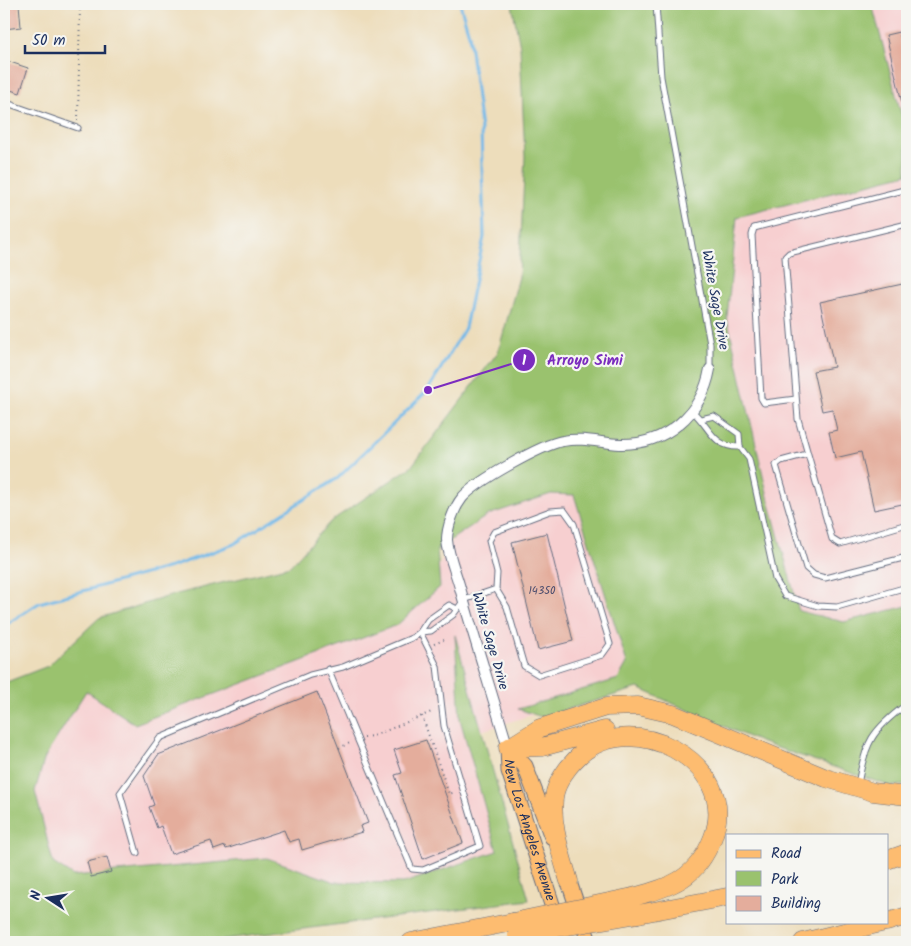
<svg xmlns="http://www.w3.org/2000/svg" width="911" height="946" font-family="Kalam,sans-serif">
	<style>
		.built { fill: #f7cfd0 }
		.green { fill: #9ac26e; stroke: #5a7866 }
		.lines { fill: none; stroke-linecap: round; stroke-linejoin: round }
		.stream { stroke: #72b9e9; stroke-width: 3 }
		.building { fill: #e4ad9c }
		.service-casing { stroke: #646c7f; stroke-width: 7 }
		.minor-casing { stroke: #646c7f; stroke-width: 12 }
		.primary-casing { stroke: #646c7f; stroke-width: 17 }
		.motorway-casing { stroke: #646c7f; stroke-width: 19 }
		.path { stroke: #646c7f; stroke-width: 2; stroke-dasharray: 1 4; stroke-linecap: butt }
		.service { stroke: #fff; stroke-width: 5 }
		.minor { stroke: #fff; stroke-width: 10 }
		.primary { stroke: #fdbc70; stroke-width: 15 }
		.motorway { stroke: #fdbc70; stroke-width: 18 }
		.motorway-bridge-casing { stroke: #646c7f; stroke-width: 19; stroke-linecap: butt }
		.motorway-bridge { stroke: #fdbc70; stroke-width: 18 }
		.labels { text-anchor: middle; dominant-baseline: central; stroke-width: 4.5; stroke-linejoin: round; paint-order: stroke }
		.number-label { font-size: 11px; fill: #4d4e6e }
		.street-label { font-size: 14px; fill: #1b2f5e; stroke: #f6f6f2 }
		.leader { fill: none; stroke: #7b2cbf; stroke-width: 2 }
		.callout-dot { fill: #7b2cbf; stroke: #f6f6f2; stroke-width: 2 }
		.mark-label { font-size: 15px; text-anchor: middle; font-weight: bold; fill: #fff }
		.callout-label { font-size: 15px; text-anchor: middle; font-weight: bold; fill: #7b2cbf; stroke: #f6f6f2; stroke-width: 4.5; stroke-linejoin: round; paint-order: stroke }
	</style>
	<rect width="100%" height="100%" fill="#f6f6f2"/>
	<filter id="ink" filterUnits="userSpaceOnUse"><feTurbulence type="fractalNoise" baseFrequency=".02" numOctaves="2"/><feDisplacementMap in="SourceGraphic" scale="10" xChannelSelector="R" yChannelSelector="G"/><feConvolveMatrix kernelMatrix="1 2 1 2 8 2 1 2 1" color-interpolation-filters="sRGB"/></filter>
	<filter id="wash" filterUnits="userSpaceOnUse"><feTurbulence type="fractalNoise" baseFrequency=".0096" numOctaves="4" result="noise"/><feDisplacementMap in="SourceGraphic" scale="20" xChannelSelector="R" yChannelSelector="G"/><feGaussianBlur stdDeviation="1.12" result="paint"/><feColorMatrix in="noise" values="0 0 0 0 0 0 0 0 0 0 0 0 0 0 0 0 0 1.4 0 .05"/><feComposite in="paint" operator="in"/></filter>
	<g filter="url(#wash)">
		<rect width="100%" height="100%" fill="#edddbb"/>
		<path class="built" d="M872 4H907V136Z
			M907 174V606L844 622 799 611 768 497 727 318 737 217Z
			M574 486 638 681 472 734 507 864 399 892 34 887 25 788 81 689 133 716 428 586 463 521Z"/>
		<path class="green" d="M512 4H872L907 136V174L737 217 727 318 768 497 799 611 844 622 907 606V785L890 786 760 742 638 688 542 717 518 709 618 679 627 663 574 495 551 494 488 515 437 549 440 587 397 625 135 724 86 691 45 757 35 791 53 863 73 876 267 858 335 882 404 883 497 851 460 719 455 635 529 900 202 942H4V683L48 666 99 618 173 595 290 566 331 521 411 467 498 352 519 277 525 157 520 47Z"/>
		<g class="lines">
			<path class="stream" d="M4 626 39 603 174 566 234 544 338 478 428 390 465 328 484 237 481 130 469 34 460 4"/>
		</g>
		<g id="blocks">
			<path class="building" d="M4 4H19L21 27 4 29Z
				M899 32 907 64V111H904L886 35Z
				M4 60 28 68 20 93 4 88Z
				M907 283V503L874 510 861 452 835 458 829 432 837 430 832 409 822 411 813 371 834 367 820 302Z
				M547 533 573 641 538 650 512 542Z
				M317 692 368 823 360 826 362 832 302 850 299 839 289 842 284 830 226 849 225 846 214 850 211 841 171 854 161 826 157 828 149 807 154 805 144 776 158 755Z
				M426 740 463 843 423 859 395 775 402 773 394 750Z
				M107 857 111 872 91 877 87 862Z"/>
		</g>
	</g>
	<g filter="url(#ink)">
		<use href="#blocks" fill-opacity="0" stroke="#646c7f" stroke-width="1"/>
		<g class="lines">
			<g class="service-casing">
				<path id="service" d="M656 4 661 77 710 344V369
					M4 102 78 128
					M907 224 789 253 785 257 798 419 832 539 840 544 907 524
					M796 399 764 403 761 398 752 235 754 228 904 190 907 192
					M692 411C710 426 712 448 740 447
					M701 419 714 416 739 434 740 447 749 459 775 579 785 596 818 606 837 607 907 587
					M807 454 781 461 776 465 806 568 814 575 825 578 907 557
					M420 632 431 631 453 615 464 600 496 589 497 573 489 541 494 532 550 511 564 510 574 524 610 644 602 655 539 675 524 666 507 607 496 589
					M328 669 412 869 423 870 480 846 444 726 437 666 420 632
					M858 785C865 742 872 730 907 704
					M137 853 120 793 160 738 310 675 343 667 414 637 420 632 428 620 449 605 457 609"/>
			</g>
			<g class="minor-casing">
				<path id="minor" d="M508 748C492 694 475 641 460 588 456 573 448 555 447 540 447 527 454 508 462 498 475 482 543 444 563 441 582 437 601 443 620 444 666 445 702 414 710 369"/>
			</g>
			<g class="primary-casing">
				<g id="primary">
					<path d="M508 748 525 766 552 837"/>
					<path id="s1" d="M508 748 509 771 564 942"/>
					<path d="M565 870 589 942"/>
				</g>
			</g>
			<g class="motorway-casing">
				<path id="motorway" d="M508 748 540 728 606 707 638 706 673 714 826 778 873 792 907 796
					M508 748 542 747 605 730
					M887 860 907 853
					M569 881C561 854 549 820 555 792 558 781 567 768 575 760 627 703 741 762 713 837 697 879 673 886 633 897
					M638 914 727 897
					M887 922 907 916
					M411 942 513 922
					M803 942 885 922"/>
			</g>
			<path class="path" d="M78 121 80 4
				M434 644 444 640
				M422 716 449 794 456 792
				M364 737 373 736 434 711
				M339 748 350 743"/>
			<use href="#service" class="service"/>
			<use href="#minor" class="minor"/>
			<use href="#primary" class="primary"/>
			<use href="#motorway" class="motorway"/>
			<g class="motorway-bridge-casing">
				<path id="motorway-bridge" d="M513 922 633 897
					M517 935 638 914"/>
			</g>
			<use href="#motorway-bridge" class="motorway-bridge"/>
		</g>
	</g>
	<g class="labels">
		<g class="number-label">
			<text x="542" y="591">14350</text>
		</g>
		<g class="street-label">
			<text transform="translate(715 300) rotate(80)">White Sage Drive</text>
			<text transform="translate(490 641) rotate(74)">White Sage Drive</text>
			<text stroke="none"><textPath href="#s1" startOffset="85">New Los Angeles Avenue</textPath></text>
		</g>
	</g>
	<path class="leader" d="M428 390L524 360"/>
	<g class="callout-dot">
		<circle cx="428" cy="390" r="5"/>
		<circle cx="524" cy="360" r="12"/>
	</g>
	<g class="mark-label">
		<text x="524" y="365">1</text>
	</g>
	<g class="callout-label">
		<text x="585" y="365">Arroyo Simi</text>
	</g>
	<rect width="911" height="946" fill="none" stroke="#f6f6f2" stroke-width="20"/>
	<rect x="726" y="834" width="162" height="90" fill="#f6f6f2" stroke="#9ea6b7"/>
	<rect x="736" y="850" width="25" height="8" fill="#fdbc70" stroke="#9ea6b7"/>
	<text x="771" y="858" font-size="15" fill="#1b2f5e">Road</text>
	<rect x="736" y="871" width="25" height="15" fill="#9ac26e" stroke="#9ea6b7"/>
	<text x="771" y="884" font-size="15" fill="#1b2f5e">Park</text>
	<rect x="736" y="896" width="25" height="15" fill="#e4ad9c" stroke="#9ea6b7"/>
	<text x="771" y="908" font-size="15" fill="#1b2f5e">Building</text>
	<g transform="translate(48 898) rotate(282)" stroke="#f6f6f2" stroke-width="4" paint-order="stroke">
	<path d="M0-4L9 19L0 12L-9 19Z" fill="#1b2f5e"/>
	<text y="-8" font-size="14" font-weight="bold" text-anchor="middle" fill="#1b2f5e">N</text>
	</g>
	<path d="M25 45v8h80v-8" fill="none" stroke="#1b2f5e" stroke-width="2.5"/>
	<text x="32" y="45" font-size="15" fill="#1b2f5e" stroke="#f6f6f2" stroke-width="4" paint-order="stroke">50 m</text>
</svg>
